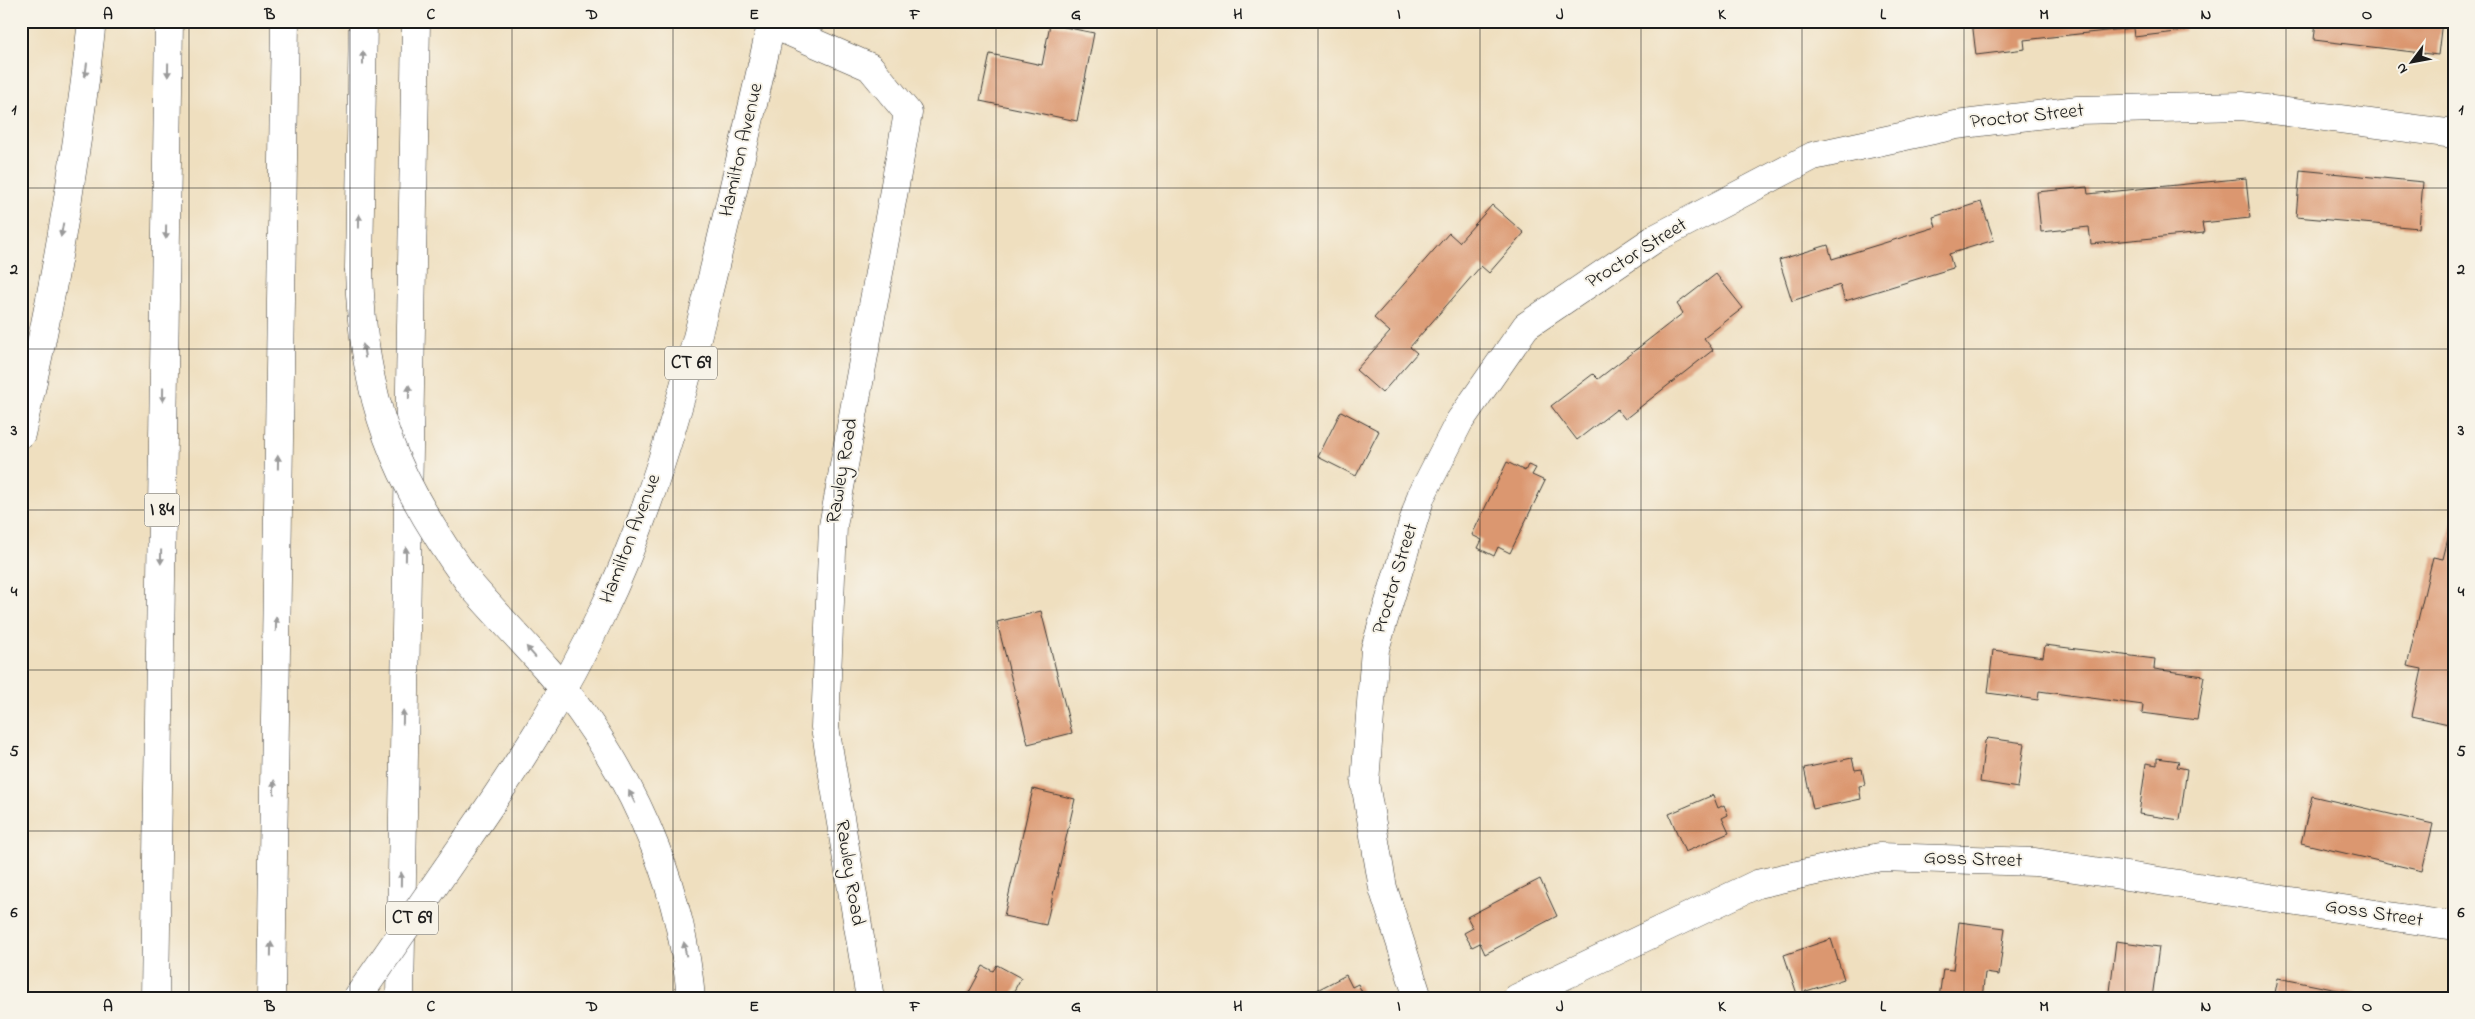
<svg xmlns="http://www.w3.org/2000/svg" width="2475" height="1019" font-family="'Indie Flower',sans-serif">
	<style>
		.building { fill: #db9770 }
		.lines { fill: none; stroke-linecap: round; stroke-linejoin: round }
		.street-casing { stroke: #3c3934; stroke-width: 29 }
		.primary-casing { stroke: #3c3934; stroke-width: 29 }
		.highway-casing { stroke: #3c3934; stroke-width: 29 }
		.street { stroke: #fff; stroke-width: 28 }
		.primary { stroke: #fff; stroke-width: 28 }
		.highway { stroke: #fff; stroke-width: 28 }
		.primary-bridge-casing { stroke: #3c3934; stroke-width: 29; stroke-linecap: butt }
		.highway-bridge-casing { stroke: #3c3934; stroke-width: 29; stroke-linecap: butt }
		.primary-bridge { stroke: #fff; stroke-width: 28 }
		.highway-bridge { stroke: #fff; stroke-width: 28 }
		.oneway { fill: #999 }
		.grid { fill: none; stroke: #1c1c1c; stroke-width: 1; stroke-opacity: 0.55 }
		.labels { text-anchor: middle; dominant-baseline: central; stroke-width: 4; stroke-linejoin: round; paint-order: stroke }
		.shield { fill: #f7f3e8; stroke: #5e5c59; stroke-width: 1 }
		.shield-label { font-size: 19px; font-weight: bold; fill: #1c1c1c }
		.street-label { font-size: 20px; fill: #1c1c1c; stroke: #f7f3e8 }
		.neatline { fill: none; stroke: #1c1c1c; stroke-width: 2 }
		.grid-label { font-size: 16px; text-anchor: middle; font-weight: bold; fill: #1c1c1c }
	</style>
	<rect width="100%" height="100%" fill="#f7f3e8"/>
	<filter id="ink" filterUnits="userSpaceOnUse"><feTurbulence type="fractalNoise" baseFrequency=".02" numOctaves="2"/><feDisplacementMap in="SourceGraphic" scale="10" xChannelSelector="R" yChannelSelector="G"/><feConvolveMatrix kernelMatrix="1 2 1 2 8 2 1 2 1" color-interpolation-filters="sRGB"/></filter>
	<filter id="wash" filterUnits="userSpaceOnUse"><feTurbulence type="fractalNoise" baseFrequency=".0096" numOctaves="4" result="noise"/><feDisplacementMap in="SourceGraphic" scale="20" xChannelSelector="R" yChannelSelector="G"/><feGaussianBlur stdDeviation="1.12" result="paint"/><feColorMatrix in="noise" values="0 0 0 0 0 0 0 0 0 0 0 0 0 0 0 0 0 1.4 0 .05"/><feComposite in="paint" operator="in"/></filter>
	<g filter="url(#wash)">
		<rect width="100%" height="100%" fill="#efdfbf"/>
		<g id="blocks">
			<path class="building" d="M1972 21H2184L2185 31 2134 37 2133 28 2024 40 2025 49 1976 55Z
				M2316 21H2442L2438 55 2314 40Z
				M1050 24 1094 33 1077 121 980 101 990 54 1042 65Z
				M2300 170 2423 182 2419 228 2296 217Z
				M2246 178 2250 218 2202 223 2204 233 2091 244 2089 227 2041 232 2037 192 2087 187 2088 194Z
				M1981 202 1994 240 1949 254 1953 268 1845 301 1840 285 1792 301 1779 260 1828 245 1832 259 1936 227 1933 217Z
				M1492 205 1524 233 1489 273 1481 266 1410 347 1417 353 1382 393 1356 370 1390 332 1374 318 1449 233 1459 242Z
				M1716 274 1743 308 1704 338 1713 350 1625 419 1617 409 1577 440 1551 406 1593 374 1598 379 1683 313 1677 304Z
				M1341 411 1379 431 1356 476 1318 457Z
				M1507 462 1525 471 1528 465 1536 468 1532 475 1545 481 1510 553 1498 547 1494 556 1478 548 1482 540 1472 535Z
				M2454 514V659L2452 669H2454L2453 725 2412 716 2422 669 2407 666 2433 557 2443 559Z
				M1041 611 1072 733 1028 744 997 622Z
				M2045 645 2155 659 2154 669 2204 676 2197 720 2142 713 2143 705 2039 691 2038 700 1988 693 1993 650 2043 657Z
				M1988 738 2024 743 2018 788 1980 782 1985 741Z
				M1852 758 1855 770 1862 769 1865 785 1859 786 1861 799 1813 809 1804 768Z
				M2157 758 2179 761 2177 767 2187 769 2180 820 2139 814 2146 763 2157 765Z
				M1033 789 1075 799 1046 925 1004 916Z
				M1713 795 1718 808 1724 805 1728 815 1722 818 1729 833 1685 852 1669 814Z
				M2312 796 2433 824 2422 871 2301 843Z
				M1540 879 1557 916 1485 954 1480 943 1472 947 1464 933 1473 928 1467 917Z
				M1959 922 2005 928 1999 975 1985 973 1982 998H1939L1943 969 1953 970Z
				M1831 939 1844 979 1797 994 1784 955Z
				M2116 941 2159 947 2152 998H2119L2120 993 2110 992Z
				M997 965 1021 978 1010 998H966L983 966 993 971Z
				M1346 975 1352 987 1358 984 1365 998H1302Z
				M2278 978 2372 997V998H2274Z
				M1156 992 1157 998H1139V994Z"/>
		</g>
	</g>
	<g filter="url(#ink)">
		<use href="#blocks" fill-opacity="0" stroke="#3c3934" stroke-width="1"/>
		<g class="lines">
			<g class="street-casing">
				<path id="street" d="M771 24 870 67 908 113 833 526 825 727 870 998
					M1418 998 1383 888 1365 783 1375 649 1421 496 1459 422 1526 326 1656 238 1813 156 1956 125 2078 110 2242 106 2454 134
					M1517 998 1757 884 1880 857 2035 862 2454 926"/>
			</g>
			<g class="primary-casing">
				<path id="primary" d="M467 839C517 767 564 695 601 615 648 518 678 414 704 310 728 214 750 118 772 21"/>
			</g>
			<g class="highway-casing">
				<path id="highway" d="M359 269 363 21
					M21 434C53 298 77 160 92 21
					M470 584C507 627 549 667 582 713 642 797 682 895 691 998
					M155 998 169 21
					M271 998 285 21
					M400 998 416 21"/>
			</g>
			<use href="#street" class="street"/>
			<use href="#primary" class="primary"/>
			<use href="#highway" class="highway"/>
			<g class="primary-bridge-casing">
				<path id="primary-bridge" d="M357 998 467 839"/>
			</g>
			<g class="highway-bridge-casing">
				<path id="highway-bridge" d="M359 269C362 400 394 479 470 584"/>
			</g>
			<use href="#primary-bridge" class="primary-bridge"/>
			<use href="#highway-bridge" class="highway-bridge"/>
		</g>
		<defs><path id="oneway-solid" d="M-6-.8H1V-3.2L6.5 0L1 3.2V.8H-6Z" transform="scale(1.25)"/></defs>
		<g class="oneway">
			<use href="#oneway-solid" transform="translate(363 58) rotate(-90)"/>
			<use href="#oneway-solid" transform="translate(86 70) rotate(98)"/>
			<use href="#oneway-solid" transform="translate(168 70) rotate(91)"/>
			<use href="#oneway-solid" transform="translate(359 221) rotate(-89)"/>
			<use href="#oneway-solid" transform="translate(62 230) rotate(100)"/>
			<use href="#oneway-solid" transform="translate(166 232) rotate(91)"/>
			<use href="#oneway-solid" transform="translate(364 351) rotate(-99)"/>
			<use href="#oneway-solid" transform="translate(409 392) rotate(-89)"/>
			<use href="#oneway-solid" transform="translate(163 395) rotate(91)"/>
			<use href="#oneway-solid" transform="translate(278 462) rotate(-89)"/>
			<use href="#oneway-solid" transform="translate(406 554) rotate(-89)"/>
			<use href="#oneway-solid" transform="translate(161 557) rotate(91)"/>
			<use href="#oneway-solid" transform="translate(276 624) rotate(-89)"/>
			<use href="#oneway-solid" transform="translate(531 652) rotate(-131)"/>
			<use href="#oneway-solid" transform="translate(403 717) rotate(-89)"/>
			<use href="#oneway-solid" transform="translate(274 787) rotate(-89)"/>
			<use href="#oneway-solid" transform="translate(632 797) rotate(-117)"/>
			<use href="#oneway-solid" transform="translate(401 879) rotate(-89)"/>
			<use href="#oneway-solid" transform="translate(271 949) rotate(-89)"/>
			<use href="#oneway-solid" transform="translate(685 949) rotate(-100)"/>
		</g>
	</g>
	<path class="grid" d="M189 21V998M350 21V998M512 21V998M673 21V998M834 21V998M996 21V998M1157 21V998M1318 21V998M1480 21V998M1641 21V998M1802 21V998M1964 21V998M2125 21V998M2286 21V998M21 188H2454M21 349H2454M21 510H2454M21 670H2454M21 831H2454"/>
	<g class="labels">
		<g class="shield">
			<rect x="665" y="346.5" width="52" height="33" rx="4"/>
			<rect x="144.5" y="493.5" width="35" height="33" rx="4"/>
			<rect x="386" y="901.5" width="52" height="33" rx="4"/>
		</g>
		<g class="shield-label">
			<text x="691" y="363">CT 69</text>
			<text x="162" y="510">I 84</text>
			<text x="412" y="918">CT 69</text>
		</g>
		<g class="street-label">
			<text transform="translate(2027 117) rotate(-6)">Proctor Street</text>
			<text transform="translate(742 150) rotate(-77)">Hamilton Avenue</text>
			<text transform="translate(1637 254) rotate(-32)">Proctor Street</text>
			<text transform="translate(843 471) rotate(-80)">Rawley Road</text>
			<text transform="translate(631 539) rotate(-69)">Hamilton Avenue</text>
			<text transform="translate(1396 579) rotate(-73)">Proctor Street</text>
			<text transform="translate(1973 860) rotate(2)">Goss Street</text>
			<text transform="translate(849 873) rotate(81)">Rawley Road</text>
			<text transform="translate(2374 914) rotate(9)">Goss Street</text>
		</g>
	</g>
	<rect width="2475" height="1019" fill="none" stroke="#f7f3e8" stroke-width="55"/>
	<g transform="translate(2412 62) rotate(238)" stroke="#f7f3e8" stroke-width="4" paint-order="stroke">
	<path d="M0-4L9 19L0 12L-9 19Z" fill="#1c1c1c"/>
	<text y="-8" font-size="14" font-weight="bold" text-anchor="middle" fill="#1c1c1c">N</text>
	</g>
	<rect x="28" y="28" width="2420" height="964" class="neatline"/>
	<g class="grid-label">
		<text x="108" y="19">A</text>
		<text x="270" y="19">B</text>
		<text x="431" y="19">C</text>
		<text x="592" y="19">D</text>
		<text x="754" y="19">E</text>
		<text x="915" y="19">F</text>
		<text x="1076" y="19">G</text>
		<text x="1238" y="19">H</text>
		<text x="1399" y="19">I</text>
		<text x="1560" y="19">J</text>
		<text x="1722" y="19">K</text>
		<text x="1883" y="19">L</text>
		<text x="2044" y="19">M</text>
		<text x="2206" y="19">N</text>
		<text x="2367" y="19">O</text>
		<text x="14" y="114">1</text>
		<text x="2461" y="114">1</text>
		<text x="14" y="274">2</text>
		<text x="2461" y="274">2</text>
		<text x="14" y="435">3</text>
		<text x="2461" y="435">3</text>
		<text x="14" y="596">4</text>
		<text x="2461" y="596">4</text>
		<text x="14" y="756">5</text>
		<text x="2461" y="756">5</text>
		<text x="14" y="917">6</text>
		<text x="2461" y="917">6</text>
		<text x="108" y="1011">A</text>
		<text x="270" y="1011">B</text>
		<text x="431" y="1011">C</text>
		<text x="592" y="1011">D</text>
		<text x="754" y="1011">E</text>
		<text x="915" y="1011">F</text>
		<text x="1076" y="1011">G</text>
		<text x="1238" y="1011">H</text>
		<text x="1399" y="1011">I</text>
		<text x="1560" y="1011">J</text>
		<text x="1722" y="1011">K</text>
		<text x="1883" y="1011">L</text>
		<text x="2044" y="1011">M</text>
		<text x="2206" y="1011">N</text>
		<text x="2367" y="1011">O</text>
	</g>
</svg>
